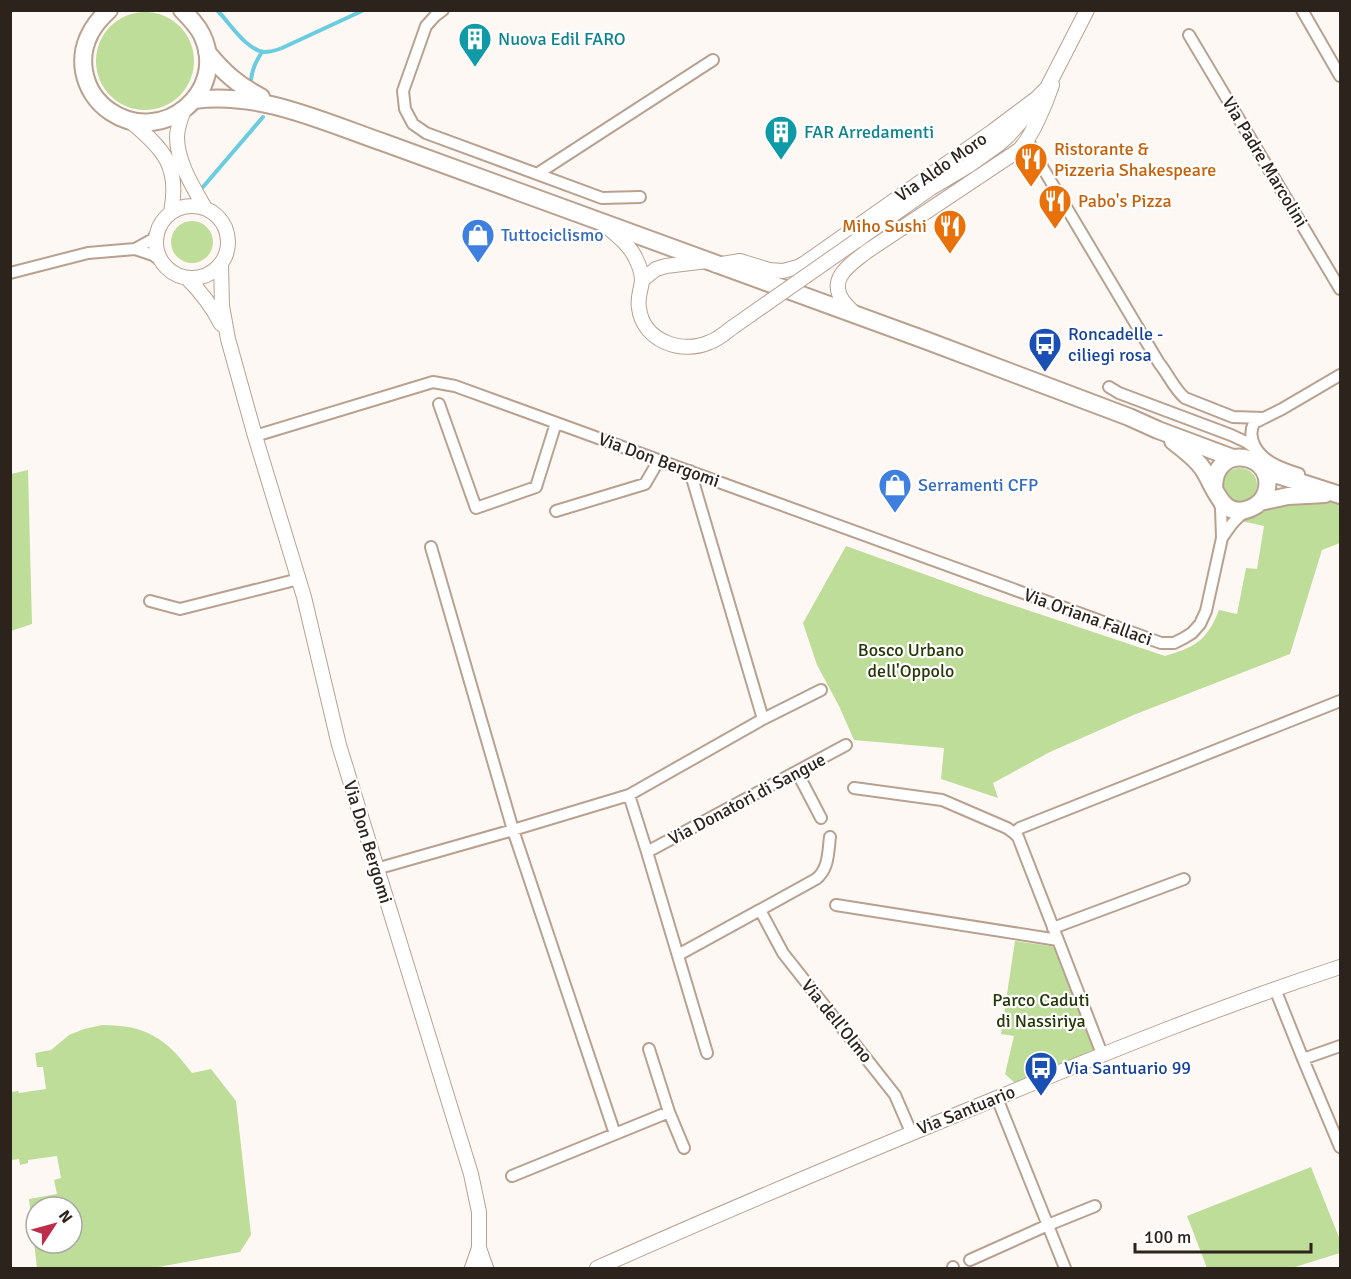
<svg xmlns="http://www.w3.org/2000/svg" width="1351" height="1279" font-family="Signika,sans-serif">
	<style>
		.green { fill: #bddd99; fill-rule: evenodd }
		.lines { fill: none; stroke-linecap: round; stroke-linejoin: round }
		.stream { stroke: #6acddf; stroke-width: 4 }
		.minor-casing { stroke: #b9a190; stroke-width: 14 }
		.tertiary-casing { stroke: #b9a190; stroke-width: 16 }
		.primary-casing { stroke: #b9a190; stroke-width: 20 }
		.minor { stroke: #fff; stroke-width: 10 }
		.tertiary { stroke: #fff; stroke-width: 14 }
		.primary { stroke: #fff; stroke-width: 16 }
		.tertiary-bridge-casing { stroke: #b9a190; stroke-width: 16; stroke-linecap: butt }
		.tertiary-bridge { stroke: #fff; stroke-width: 14 }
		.labels { text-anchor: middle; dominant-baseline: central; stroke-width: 4.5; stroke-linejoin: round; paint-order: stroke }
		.culture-label { font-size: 18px; fill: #0d838f; stroke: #fff; text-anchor: start }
		.food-label { font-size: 18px; fill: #c56008; stroke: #fff; text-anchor: start }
		.street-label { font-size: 18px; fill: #2c231c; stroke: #fff }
		.shop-label { font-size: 18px; fill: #366cbe; stroke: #fff; text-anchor: start }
		.transit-label { font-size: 18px; fill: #164399; stroke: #fff; text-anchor: start }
		.park-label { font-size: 18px; fill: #253806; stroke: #fff }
	</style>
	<rect width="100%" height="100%" fill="#fef8f5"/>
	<path class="green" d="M96 61a49 49 0 1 1 98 0a49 49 0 1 1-98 0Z
		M171 242a21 21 0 1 1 42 0a21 21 0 1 1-42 0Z
		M1223 485a17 17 0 1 1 34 0a17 17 0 1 1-34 0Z
		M28 470 32 624 11 631V474Z
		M1313 498 1331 501 1340 504V543L1322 550 1290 654 1136 714 1050 752 993 783 998 798 941 779 944 748 854 740 839 706 817 665 803 623 846 546 982 595 1165 656C1195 647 1207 641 1219 610L1237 614 1246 568 1257 569 1264 526 1241 521 1253 517 1271 506Z
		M1015 941 1057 947 1095 1050 1016 1084 1005 1074 1014 1036 1001 1034Z
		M102 1025C146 1025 166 1038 192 1073L211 1069 236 1101 251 1235 240 1252 153 1268H37L29 1199 57 1194 54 1180 61 1178 57 1156 28 1160V1163L20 1165 19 1159 12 1160 10 1151 11 1092 18 1091 19 1093 46 1089 43 1067H37L35 1053 51 1050 69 1035 84 1029ZM36 1207H72V1243H36Z
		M1311 1167 1340 1240V1253L1292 1268H1207L1187 1216Z"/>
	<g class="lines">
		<path class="stream" d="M217 10C229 22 246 50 264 52 270 52 277 50 282 48L364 10
			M251 80C252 69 256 61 262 52
			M203 187 263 117"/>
		<g class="minor-casing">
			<path id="minor" d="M443 10 435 16 426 26 403 91 405 109 413 124 426 133 602 198 640 197
				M1302 10 1340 76
				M1189 35 1340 289
				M1027 139 1044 170 1159 363C1168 374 1175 390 1185 398L1233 417 1264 418
				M537 174 713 60
				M135 249 153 239 157 232
				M10 273 88 253 135 249 153 255 161 261
				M1109 387 1119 393 1231 435 1246 442 1257 450
				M439 404 476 508 536 487 556 423
				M1258 421 1282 409 1340 375
				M1254 423C1246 439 1258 455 1272 463 1280 468 1290 471 1299 474
				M255 436 433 382 455 386 1161 643H1174L1184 638 1192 633 1200 624 1206 611 1222 538 1221 508 1218 499
				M690 471 763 719
				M556 511 645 484 659 460
				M1222 538C1230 526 1236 517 1248 510
				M431 547 513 830 615 1134
				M150 601 180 609 299 579
				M797 772 821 818
				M854 788 942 800 1007 828 1014 833
				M629 795 647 852 846 745
				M830 837C828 852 829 869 816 879L760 910 783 953 895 1095 911 1132
				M647 852 707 1053
				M376 869 513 830 629 795 763 719 821 690
				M836 905 1058 940 1018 837 1014 833 1020 828 1340 701
				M1053 928 1184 879
				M1058 940 1102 1054
				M678 955 760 910
				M1275 989 1303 1059 1340 1147
				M1303 1059 1340 1046
				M997 1098 1065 1268
				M669 1112 684 1148
				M512 1176 669 1112 649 1049
				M970 1260 1048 1225 1095 1206
				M953 1267V1268"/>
		</g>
		<g class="tertiary-casing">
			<path id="tertiary" d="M184 110C181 118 177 128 177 137 177 162 193 187 205 208
				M131 122C164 149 180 167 171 212
				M156 242a36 36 0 1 1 72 0a36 36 0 1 1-72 0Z
				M605 225C616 235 630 245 636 259 639 265 642 274 642 281 641 290 637 298 639 308 643 341 682 355 710 342 719 339 726 332 733 327
				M856 241 931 188 968 166 999 144 1008 136 1033 108
				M221 264 222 306 228 339 255 436 304 597 339 745 471 1174 479 1212V1248L486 1268
				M716 265 740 261 769 270 783 271 798 267 805 263 993 131 1037 98 1047 88 1087 10
				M187 278C201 292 212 306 221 324
				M642 280 656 269 666 266 707 261
				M856 315C852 311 847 306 843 301 827 278 851 264 866 252L1019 150C1032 137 1046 103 1052 85
				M472 1268 479 1248
				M597 1268C729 1209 863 1153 997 1098 1110 1051 1224 1005 1340 967"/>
		</g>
		<g class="primary-casing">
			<path id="primary" d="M109 10C91 26 80 47 84 71 87 88 97 103 111 112 162 146 229 92 202 35 197 25 190 18 182 10
				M207 52C224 73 238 85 261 97
				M194 100C260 91 324 122 385 143L925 340 1129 417 1158 430 1233 458
				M1173 441C1184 450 1196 458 1203 469 1215 487 1222 521 1251 508 1258 505 1264 499 1266 492 1278 454 1213 440 1214 489
				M1265 471 1340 495
				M1260 502 1288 496 1325 494"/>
		</g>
		<use href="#minor" class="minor"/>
		<use href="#tertiary" class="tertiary"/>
		<use href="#primary" class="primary"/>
		<g class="tertiary-bridge-casing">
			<path id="tertiary-bridge" d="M733 327 856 241"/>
		</g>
		<use href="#tertiary-bridge" class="tertiary-bridge"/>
	</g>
	<defs>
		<g id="building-pin" transform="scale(1.725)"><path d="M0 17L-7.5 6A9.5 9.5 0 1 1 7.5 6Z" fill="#0f9aa8" stroke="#fff"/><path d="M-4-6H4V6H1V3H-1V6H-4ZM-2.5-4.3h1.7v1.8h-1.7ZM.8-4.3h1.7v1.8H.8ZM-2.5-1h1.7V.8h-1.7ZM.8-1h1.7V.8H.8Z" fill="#fff"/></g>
		<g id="restaurant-pin" transform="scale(1.725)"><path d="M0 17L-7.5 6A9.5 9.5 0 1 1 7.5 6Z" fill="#e8710a" stroke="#fff"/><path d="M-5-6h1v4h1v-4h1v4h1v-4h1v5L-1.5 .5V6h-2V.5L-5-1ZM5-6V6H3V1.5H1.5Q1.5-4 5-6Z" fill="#fff"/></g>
		<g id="shop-pin" transform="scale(1.725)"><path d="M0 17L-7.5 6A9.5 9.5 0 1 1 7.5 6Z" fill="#3f7fe0" stroke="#fff"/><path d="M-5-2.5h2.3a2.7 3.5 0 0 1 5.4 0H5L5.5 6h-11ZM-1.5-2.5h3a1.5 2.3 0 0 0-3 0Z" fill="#fff"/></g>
		<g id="bus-pin" transform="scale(1.725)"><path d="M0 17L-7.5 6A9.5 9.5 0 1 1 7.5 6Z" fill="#1a4fb4" stroke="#fff"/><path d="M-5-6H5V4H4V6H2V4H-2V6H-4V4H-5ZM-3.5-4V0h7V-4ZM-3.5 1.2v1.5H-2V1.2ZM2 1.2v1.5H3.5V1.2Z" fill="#fff"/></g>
	</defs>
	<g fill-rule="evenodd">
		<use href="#building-pin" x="475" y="39"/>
		<use href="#building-pin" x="781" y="132"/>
		<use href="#restaurant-pin" x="1031" y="159"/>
		<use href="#restaurant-pin" x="1055" y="201"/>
		<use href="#restaurant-pin" x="950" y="226"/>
		<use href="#shop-pin" x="478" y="235"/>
		<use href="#bus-pin" x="1045" y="344"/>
		<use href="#shop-pin" x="895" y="485"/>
		<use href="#bus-pin" x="1041" y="1068"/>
	</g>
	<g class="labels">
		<g class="culture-label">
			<text x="498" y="39">Nuova Edil FARO</text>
			<text x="804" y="132">FAR Arredamenti</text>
		</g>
		<g class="food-label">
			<text x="1054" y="149">Ristorante &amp;<tspan x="1054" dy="21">Pizzeria Shakespeare</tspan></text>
			<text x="1078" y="201">Pabo's Pizza</text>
			<text x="927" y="226" text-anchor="end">Miho Sushi</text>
		</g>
		<g class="street-label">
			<text transform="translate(1265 162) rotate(59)">Via Padre Marcolini</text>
			<text transform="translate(941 167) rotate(-35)">Via Aldo Moro</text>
			<text transform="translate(659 460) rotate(20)">Via Don Bergomi</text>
			<text transform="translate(1088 617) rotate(20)">Via Oriana Fallaci</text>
			<text transform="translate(747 799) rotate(-28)">Via Donatori di Sangue</text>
			<text transform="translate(368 842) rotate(73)">Via Don Bergomi</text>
			<text transform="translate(837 1021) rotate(51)">Via dell'Olmo</text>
			<text transform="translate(966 1110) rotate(-22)">Via Santuario</text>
		</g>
		<g class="shop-label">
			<text x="501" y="235">Tuttociclismo</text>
			<text x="918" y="485">Serramenti CFP</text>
		</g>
		<g class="transit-label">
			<text x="1068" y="334">Roncadelle -<tspan x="1068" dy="21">ciliegi rosa</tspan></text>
			<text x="1064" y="1068">Via Santuario 99</text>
		</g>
		<g class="park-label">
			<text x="911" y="650">Bosco Urbano<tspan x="911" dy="21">dell'Oppolo</tspan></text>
			<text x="1041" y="1000">Parco Caduti<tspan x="1041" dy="21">di Nassiriya</tspan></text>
		</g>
	</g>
	<rect width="1351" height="1279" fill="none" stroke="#2c231c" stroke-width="24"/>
	<g transform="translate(54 1225) rotate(54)"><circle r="28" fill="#ffffff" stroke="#aba7a4" stroke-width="1.5"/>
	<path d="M0-4.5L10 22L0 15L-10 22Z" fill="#bd2c48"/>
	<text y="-9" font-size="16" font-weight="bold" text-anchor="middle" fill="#2c231c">N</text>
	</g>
	<path d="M1135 1243v9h176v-9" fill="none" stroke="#2c231c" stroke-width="3"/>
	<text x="1144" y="1243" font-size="18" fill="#2c231c" stroke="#ffffff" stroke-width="4.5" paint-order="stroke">100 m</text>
</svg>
